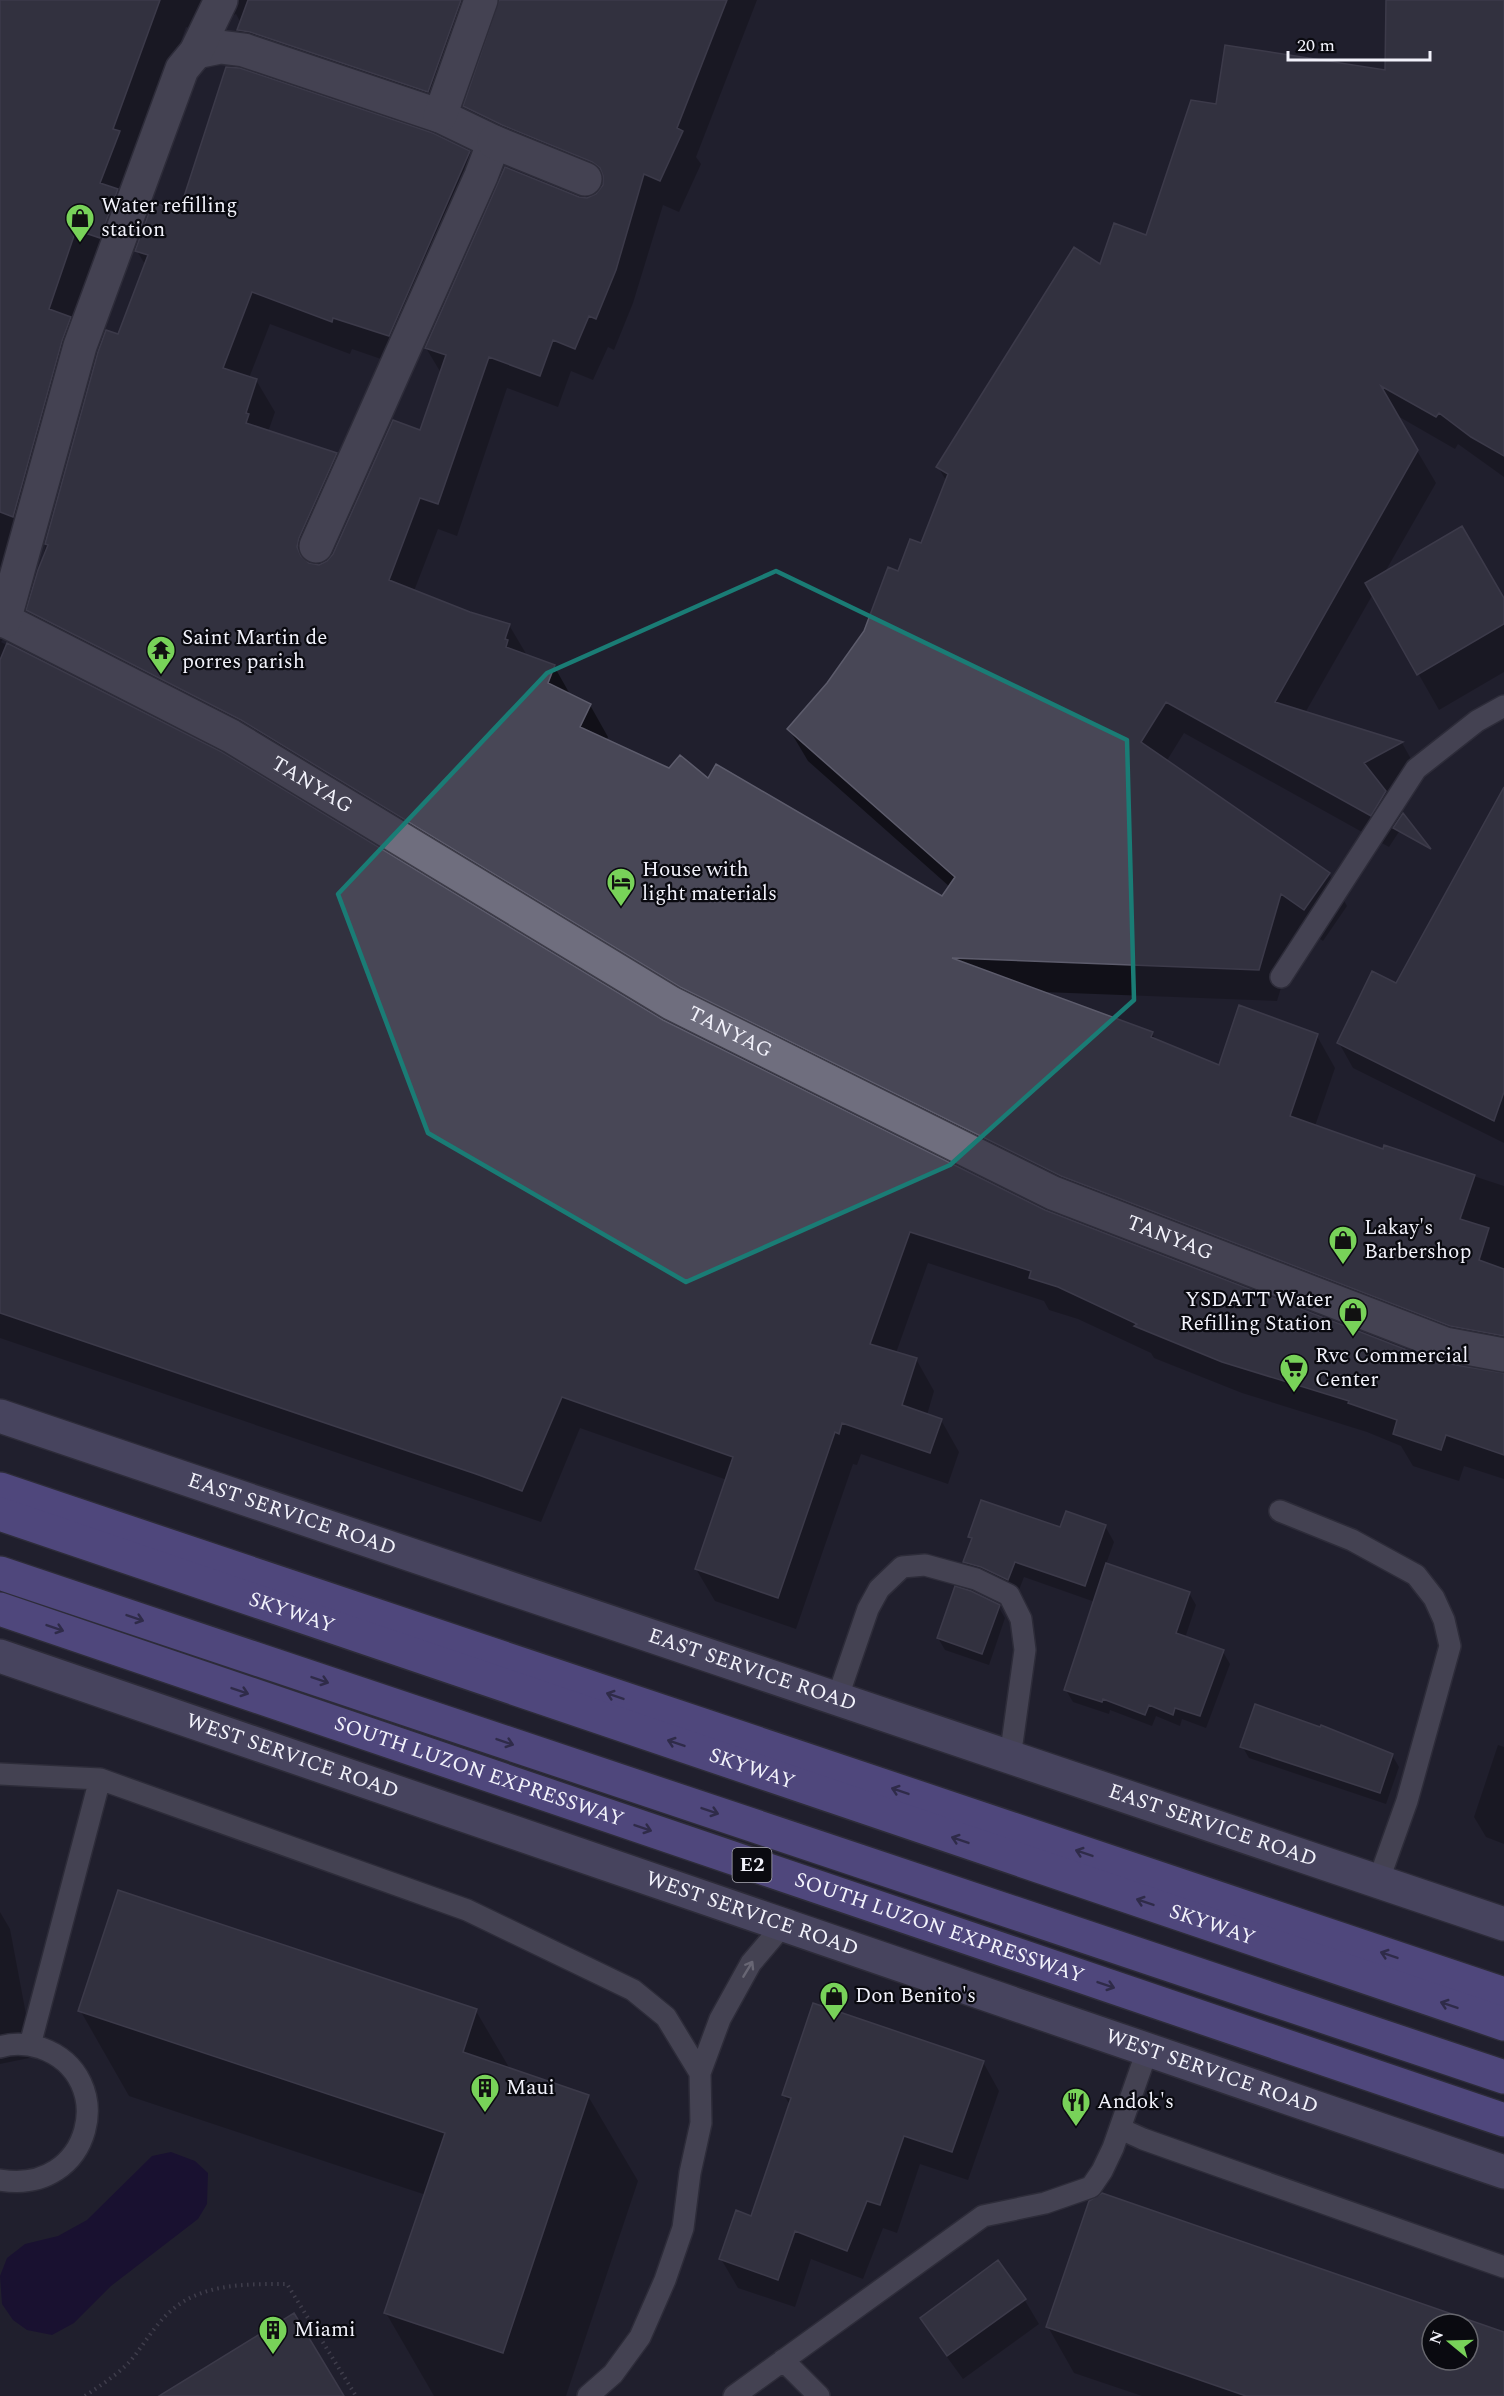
<svg xmlns="http://www.w3.org/2000/svg" width="1504" height="2396" font-family="Spectral,serif">
	<style>
		.water { fill: #100034 }
		.shadow { fill: #0007; fill-rule: evenodd }
		.building { fill: #484756; stroke: #5d5c6c; stroke-width: 1.5; fill-rule: evenodd }
		.lines { fill: none; stroke-linecap: round; stroke-linejoin: round }
		.service-casing { stroke: #3d3c48; stroke-width: 24 }
		.minor-casing { stroke: #3d3c48; stroke-width: 36 }
		.secondary-casing { stroke: #3d3c48; stroke-width: 36 }
		.motorway-casing { stroke: #3d3c48; stroke-width: 36 }
		.path { stroke: #646370; stroke-width: 4; stroke-dasharray: 1.5 4.5; stroke-linecap: butt }
		.service { stroke: #6f6e7e; stroke-width: 21 }
		.minor { stroke: #6f6e7e; stroke-width: 33 }
		.secondary { stroke: #76719a; stroke-width: 33 }
		.motorway { stroke: #8778db; stroke-width: 33 }
		.oneway { stroke: #423b6b }
		.oneway2 { stroke: #bebdc9 }
		.marked { fill: none; stroke: #1a7c75; stroke-width: 4.5; stroke-linejoin: round }
		.labels { text-anchor: middle; dominant-baseline: central; stroke-width: 4.5; stroke-linejoin: round; paint-order: stroke }
		.shield { fill: #0a0a10; stroke: #acacb4; stroke-width: 1.5 }
		.shield-label { font-size: 20px; font-weight: bold; fill: #f2f2fb }
		.poi-label { font-size: 21px; fill: #f2f2fb; stroke: #0a0a10; text-anchor: start }
		.street-label { font-size: 21px; fill: #f2f2fb; stroke: #0a0a10 }
	</style>
	<rect width="100%" height="100%" fill="#201f2d"/>
	<path class="water" d="M171 2152 195 2161 208 2173 207 2204 198 2219 111 2286 74 2323 52 2335 27 2330 13 2320 2 2304 0 2276 7 2258 25 2244 58 2236 87 2220 152 2156Z"/>
	<path class="shadow" d="M0 0H757L696 157 701 164 679 212 663 205 633 303 614 350 608 347 593 380 571 371 558 407 507 388 457 536 438 529 414 591 469 613 509 625 528 657 554 666 571 696 590 705 608 737 606 741 670 770 708 780 942 898 950 887 808 761 789 729 828 684 865 631 899 573 922 545 947 482 938 467 1101 267 1147 237 1217 106 1387 71 1388 0H1504V477L1458 444 1455 449 1396 415 1436 483 1385 572 1504 601V672L1439 710 1373 594 1305 713 1402 743 1420 775 1386 793 1404 824 1389 847 1184 733 1166 762 1329 874 1347 906 1323 941 1300 925 1277 1001 1043 992 1152 1033 1156 1040 1220 1066 1317 1036 1335 1068 1315 1126 1384 1151 1385 1147 1504 1186V1364L1080 1208 700 1018 47 642 28 610 99 352 119 336 146 266 137 251 180 214 469 153 488 185 407 368 352 349 350 354 270 324 249 378 256 380 275 412 268 432 336 454 354 486 319 566 327 563 420 432 441 373 426 348 578 198 587 199 597 195 602 189 521 157 483 138 465 106 498 12 487 18 447 124 257 62 238 30 241 23 236 14 228 17 217 36 186 27 174 61 168 59 132 156 7 635 1 642 221 754 662 1021 1044 1211 1438 1363 1504 1375V1479L1464 1466 1459 1481 1413 1466 1401 1446 1367 1432 1242 1393 1154 1358 1151 1353 1078 1319 1049 1310 1044 1301 928 1263 896 1353 916 1359 934 1391 927 1415 941 1420 959 1452 948 1484 861 1454 857 1465 853 1464 796 1629 715 1601 696 1569 727 1480 580 1428 541 1522 0 1338Z
		M1504 807V1143L1353 1068 1339 1043 1397 985Z
		M1105 1526 1114 1542 1106 1564 1189 1593 1196 1605 1185 1638 1223 1652 1230 1664 1206 1728 1182 1719 1180 1726 1156 1716 1152 1726 1110 1710 1109 1714 1073 1702 1066 1690 1095 1602 1024 1577 1017 1595 974 1578 965 1562 972 1542 970 1537Z
		M998 1606 1005 1618 989 1665 945 1650 938 1638Z
		M1498 1745 1504 1747V1844L1486 1837 1474 1817Z
		M1242 1746 1392 1755 1399 1767 1386 1804 1249 1758Z
		M0 1912 10 1929 34 2057 0 2064Z
		M80 2010 476 2011 510 2069 588 2096 638 2181 566 2396H434L386 2313 426 2195 129 2096Z
		M983 2062 999 2091 968 2180 920 2164 897 2233 883 2228 863 2279 811 2259 795 2307 738 2288 721 2259 752 2217 790 2105 784 2095Z
		M1091 2202 1504 2333V2396H1142L1074 2373 1048 2327ZM1432 2324H1468V2360H1432Z
		M1024 2299 1039 2324 963 2379 936 2342 922 2318Z"/>
	<path class="building" d="M0 0H160L113 129 120 131 100 183 118 189 100 238 76 230 49 309 71 317 62 341 13 517 0 512Z
		M248 0H461L428 92 250 32 237 30Z
		M499 0H727L677 128 683 131 660 181 644 174 616 270 596 319 589 316 575 349 553 340 540 376 489 357 438 504 420 498 389 580 470 612 510 624 505 639 508 640 506 647 555 665 548 683 591 704 580 727 669 768 680 755 708 778 716 764 942 896 955 877 787 729 827 683 864 631 888 567 898 571 910 539 921 543 948 474 936 467 1074 247 1100 264 1114 223 1146 235 1191 100 1216 104 1225 45 1385 70 1386 0H1504V456L1471 437 1439 413 1436 417 1381 386 1418 450 1275 702 1403 742 1364 763 1386 791 1371 816 1166 702 1141 742 1330 873 1304 910 1281 894 1259 970 952 958 1153 1032 1151 1037 1219 1065 1239 1005 1318 1034 1290 1116 1383 1149 1384 1145 1475 1175 1460 1219 1489 1228 1479 1260 1504 1269V1336L1450 1326 1061 1176 680 987 241 720 26 610 38 570 48 545 45 544 98 352 106 330 118 334 148 255 135 251 153 202 179 212 226 67 240 68 433 133 470 151 389 336 333 318 332 322 252 292 223 368 257 379 246 413 249 414 246 423 337 453 299 538 297 547 301 556 309 563 319 565 327 561 333 554 393 420 420 430 446 355 425 348 505 167 579 197 587 198 596 194 603 185V176L600 168 592 162 502 125 463 106Z
		M1462 526 1504 598V624L1417 675 1365 583Z
		M7 643 222 752 663 1020 1045 1210 1438 1362 1504 1373V1455L1446 1435 1441 1450 1393 1434 1397 1420 1348 1403 1349 1401 1222 1362 1134 1326 1137 1324 1058 1287 1029 1278 1031 1271 910 1232 870 1344 917 1358 902 1405 942 1419 930 1453 842 1423 839 1434 835 1432 778 1598 695 1569 733 1457 562 1397 522 1491 476 1474 0 1313V660Z
		M1504 787V1092L1494 1121 1337 1043 1372 971 1396 983Z
		M1403 813 1431 849 1393 828Z
		M981 1500 1060 1527 1066 1511 1106 1525 1085 1586 1015 1562 1008 1580 981 1567 963 1562 972 1538 968 1537Z
		M1106 1563 1190 1592 1176 1633 1224 1650 1200 1716 1175 1708 1173 1715 1149 1705 1145 1715 1103 1699 1102 1702 1064 1690Z
		M955 1586 971 1591 1000 1605 982 1654 937 1638Z
		M1255 1704 1320 1727 1321 1725 1393 1754 1380 1793 1240 1747Z
		M118 1890 477 2009 463 2052 589 2095 503 2353 384 2313 445 2133 78 2011Z
		M813 2003 984 2061 952 2152 904 2136 880 2205 867 2201 847 2251 795 2231 778 2280 719 2259 736 2210 751 2216 791 2098 782 2095Z
		M1102 2193 1504 2332V2396H1246L1046 2327 1089 2201ZM1432 2324H1468V2360H1432Z
		M998 2260 1026 2299 947 2356 920 2318Z
		M294 2313 344 2396H159Z"/>
	<g class="lines">
		<g class="service-casing">
			<path id="service" d="M1281 977 1416 769 1477 721 1504 706
				M1280 1511 1352 1540 1416 1575 1434 1598 1444 1620 1450 1646 1407 1801 1378 1882
				M837 1699 868 1609 879 1589 902 1567 925 1565 976 1579 1009 1595 1021 1619 1025 1650 1010 1758
				M0 1774 100 1779 467 1910 633 1990 666 2017 700 2073
				M30 2045 100 1779
				M0 2047C13 2043 28 2044 41 2048 120 2076 92 2196 0 2180
				M1121 2129 1143 2139 1504 2267
				M783 2360 819 2396
				M588 2396 613 2374 640 2337 665 2280 683 2228 690 2173 701 2123 700 2073 720 2019 751 1963 784 1924
				M734 2396 983 2216 1045 2203 1091 2187 1102 2171 1113 2148 1147 2051"/>
		</g>
		<g class="minor-casing">
			<g id="minor">
				<path d="M196 52 220 47 244 50 440 116 494 142 481 176 316 546"/>
				<path d="M440 116 481 0"/>
				<path d="M494 142 585 179"/>
				<path id="s1" d="M0 618 231 736 671 1003 1053 1193 1445 1344 1504 1355"/>
				<path d="M4 621 80 346 182 69 196 52 221 0"/>
			</g>
		</g>
		<g class="secondary-casing">
			<g id="secondary">
				<path id="s2" d="M0 1416 1504 1924"/>
				<path id="s3" d="M0 1656 1504 2172"/>
			</g>
		</g>
		<g class="motorway-casing">
			<g id="motorway">
				<path d="M0 1489 1504 1994"/>
				<path id="s4" d="M0 1514 1504 2024"/>
				<path d="M0 1573 1504 2077"/>
				<path id="s5" d="M0 1609 1504 2120"/>
			</g>
		</g>
		<path class="path" d="M85 2396C101 2385 119 2374 132 2359 145 2343 156 2323 173 2309 204 2283 249 2284 287 2284L356 2396"/>
		<use href="#service" class="service"/>
		<use href="#minor" class="minor"/>
		<use href="#secondary" class="secondary"/>
		<use href="#motorway" class="motorway"/>
	</g>
	<defs><path id="oneway-shaft" d="M-6 0H5M1.5-3L5.5 0L1.5 3" fill="none" stroke-width="1.6" stroke-linecap="round" stroke-linejoin="round" transform="scale(1.5)"/></defs>
	<g class="oneway">
		<use href="#oneway-shaft" transform="translate(135 1618) rotate(19)"/>
		<use href="#oneway-shaft" transform="translate(55 1628) rotate(19)"/>
		<use href="#oneway-shaft" transform="translate(320 1680) rotate(19)"/>
		<use href="#oneway-shaft" transform="translate(240 1691) rotate(19)"/>
		<use href="#oneway-shaft" transform="translate(615 1696) rotate(-161)"/>
		<use href="#oneway-shaft" transform="translate(505 1742) rotate(19)"/>
		<use href="#oneway-shaft" transform="translate(676 1743) rotate(-161)"/>
		<use href="#oneway-shaft" transform="translate(900 1791) rotate(-161)"/>
		<use href="#oneway-shaft" transform="translate(710 1811) rotate(19)"/>
		<use href="#oneway-shaft" transform="translate(643 1828) rotate(19)"/>
		<use href="#oneway-shaft" transform="translate(960 1840) rotate(-161)"/>
		<use href="#oneway-shaft" transform="translate(1084 1853) rotate(-161)"/>
		<use href="#oneway-shaft" transform="translate(1145 1902) rotate(-161)"/>
		<use href="#oneway-shaft" transform="translate(1389 1955) rotate(-161)"/>
		<use href="#oneway-shaft" transform="translate(1106 1985) rotate(19)"/>
		<use href="#oneway-shaft" transform="translate(1449 2005) rotate(-161)"/>
	</g>
	<use class="oneway2" href="#oneway-shaft" transform="translate(748 1969) rotate(-59)"/>
	<path d="M0 0H1504V2396H0ZM776 571 1127 740 1134 1000 950 1165 686 1282 428 1133 338 894 547 673Z" fill="#201f2d" fill-opacity=".55" fill-rule="evenodd"/>
	<path class="marked" d="M776 571 1127 740 1134 1000 950 1165 686 1282 428 1133 338 894 547 673Z"/>
	<defs>
		<g id="shop-pin" transform="scale(1.5)"><path d="M0 17L-7.5 6A9.5 9.5 0 1 1 7.5 6Z" fill="#78d259" stroke="#0a0a10"/><path d="M-5-2.5h2.3a2.7 3.5 0 0 1 5.4 0H5L5.5 6h-11ZM-1.5-2.5h3a1.5 2.3 0 0 0-3 0Z" fill="#111"/></g>
		<g id="temple-pin" transform="scale(1.5)"><path d="M0 17L-7.5 6A9.5 9.5 0 1 1 7.5 6Z" fill="#78d259" stroke="#0a0a10"/><path d="M0-6L5-2H3V0L6.5 2.5H4V6H1.5V3h-3V6H-4V2.5H-6.5L-3 0V-2H-5Z" fill="#111"/></g>
		<g id="hotel-pin" transform="scale(1.5)"><path d="M0 17L-7.5 6A9.5 9.5 0 1 1 7.5 6Z" fill="#78d259" stroke="#0a0a10"/><path d="M-6-4.5h1.5V1H6V5H4.5V3h-9V5H-6ZM-4 0a1.8 1.8 0 1 1 3.6 0ZM.5 0V-2.5h3Q6-2.5 6 0Z" fill="#111"/></g>
		<g id="supermarket-pin" transform="scale(1.5)"><path d="M0 17L-7.5 6A9.5 9.5 0 1 1 7.5 6Z" fill="#78d259" stroke="#0a0a10"/><path d="M-6-5.5h2.5l.6 2H6L4.5 2H-2.5L-4.4-4H-6ZM-1.5 3.2a1.3 1.3 0 1 0 .1 0ZM3 3.2a1.3 1.3 0 1 0 .1 0Z" fill="#111"/></g>
		<g id="building-pin" transform="scale(1.5)"><path d="M0 17L-7.5 6A9.5 9.5 0 1 1 7.5 6Z" fill="#78d259" stroke="#0a0a10"/><path d="M-4-6H4V6H1V3H-1V6H-4ZM-2.5-4.3h1.7v1.8h-1.7ZM.8-4.3h1.7v1.8H.8ZM-2.5-1h1.7V.8h-1.7ZM.8-1h1.7V.8H.8Z" fill="#111"/></g>
		<g id="restaurant-pin" transform="scale(1.5)"><path d="M0 17L-7.5 6A9.5 9.5 0 1 1 7.5 6Z" fill="#78d259" stroke="#0a0a10"/><path d="M-5-6h1v4h1v-4h1v4h1v-4h1v5L-1.5 .5V6h-2V.5L-5-1ZM5-6V6H3V1.5H1.5Q1.5-4 5-6Z" fill="#111"/></g>
	</defs>
	<g fill-rule="evenodd">
		<use href="#shop-pin" x="80" y="218"/>
		<use href="#temple-pin" x="161" y="650"/>
		<use href="#hotel-pin" x="621" y="882"/>
		<use href="#shop-pin" x="1343" y="1240"/>
		<use href="#shop-pin" x="1353" y="1312"/>
		<use href="#supermarket-pin" x="1294" y="1368"/>
		<use href="#shop-pin" x="834" y="1996"/>
		<use href="#building-pin" x="485" y="2088"/>
		<use href="#restaurant-pin" x="1076" y="2102"/>
		<use href="#building-pin" x="273" y="2330"/>
	</g>
	<g class="labels">
		<rect class="shield" x="732.5" y="1848" width="39" height="34" rx="4.5"/>
		<g class="shield-label">
			<text x="752" y="1865">E2</text>
		</g>
		<g class="poi-label">
			<text x="101" y="206">Water refilling<tspan x="101" dy="24">station</tspan></text>
			<text x="182" y="638">Saint Martin de<tspan x="182" dy="24">porres parish</tspan></text>
			<text x="642" y="870">House with<tspan x="642" dy="24">light materials</tspan></text>
			<text x="1364" y="1228">Lakay's<tspan x="1364" dy="24">Barbershop</tspan></text>
			<text x="1332" y="1300" text-anchor="end">YSDATT Water<tspan x="1332" dy="24">Refilling Station</tspan></text>
			<text x="1315" y="1356">Rvc Commercial<tspan x="1315" dy="24">Center</tspan></text>
			<text x="855" y="1996">Don Benito's</text>
			<text x="506" y="2088">Maui</text>
			<text x="1097" y="2102">Andok's</text>
			<text x="294" y="2330">Miami</text>
		</g>
		<g class="street-label">
			<text stroke="none"><textPath href="#s1" startOffset="354">TANYAG</textPath></text>
			<text stroke="none"><textPath href="#s1" startOffset="840">TANYAG</textPath></text>
			<text stroke="none"><textPath href="#s1" startOffset="1326">TANYAG</textPath></text>
			<text stroke="none"><textPath href="#s2" startOffset="308">EAST SERVICE ROAD</textPath></text>
			<text stroke="none"><textPath href="#s4" startOffset="308">SKYWAY</textPath></text>
			<text stroke="none"><textPath href="#s2" startOffset="794">EAST SERVICE ROAD</textPath></text>
			<text stroke="none"><textPath href="#s3" startOffset="309">WEST SERVICE ROAD</textPath></text>
			<text stroke="none"><textPath href="#s4" startOffset="794">SKYWAY</textPath></text>
			<text stroke="none"><textPath href="#s5" startOffset="506">SOUTH LUZON EXPRESSWAY</textPath></text>
			<text stroke="none"><textPath href="#s2" startOffset="1280">EAST SERVICE ROAD</textPath></text>
			<text stroke="none"><textPath href="#s3" startOffset="795">WEST SERVICE ROAD</textPath></text>
			<text stroke="none"><textPath href="#s4" startOffset="1280">SKYWAY</textPath></text>
			<text stroke="none"><textPath href="#s5" startOffset="992">SOUTH LUZON EXPRESSWAY</textPath></text>
			<text stroke="none"><textPath href="#s3" startOffset="1281">WEST SERVICE ROAD</textPath></text>
		</g>
	</g>
	<g transform="translate(1450 2342) rotate(289)"><circle r="28" fill="#0a0a10" stroke="#67676e" stroke-width="1.5"/>
	<path d="M0-4.5L10 22L0 15L-10 22Z" fill="#78d259"/>
	<text y="-9" font-size="16" font-weight="bold" text-anchor="middle" fill="#f2f2fb">N</text>
	</g>
	<path d="M1288 51v9h142v-9" fill="none" stroke="#f2f2fb" stroke-width="3"/>
	<text x="1297" y="51" font-size="18" fill="#f2f2fb" stroke="#0a0a10" stroke-width="4.5" paint-order="stroke">20 m</text>
</svg>
